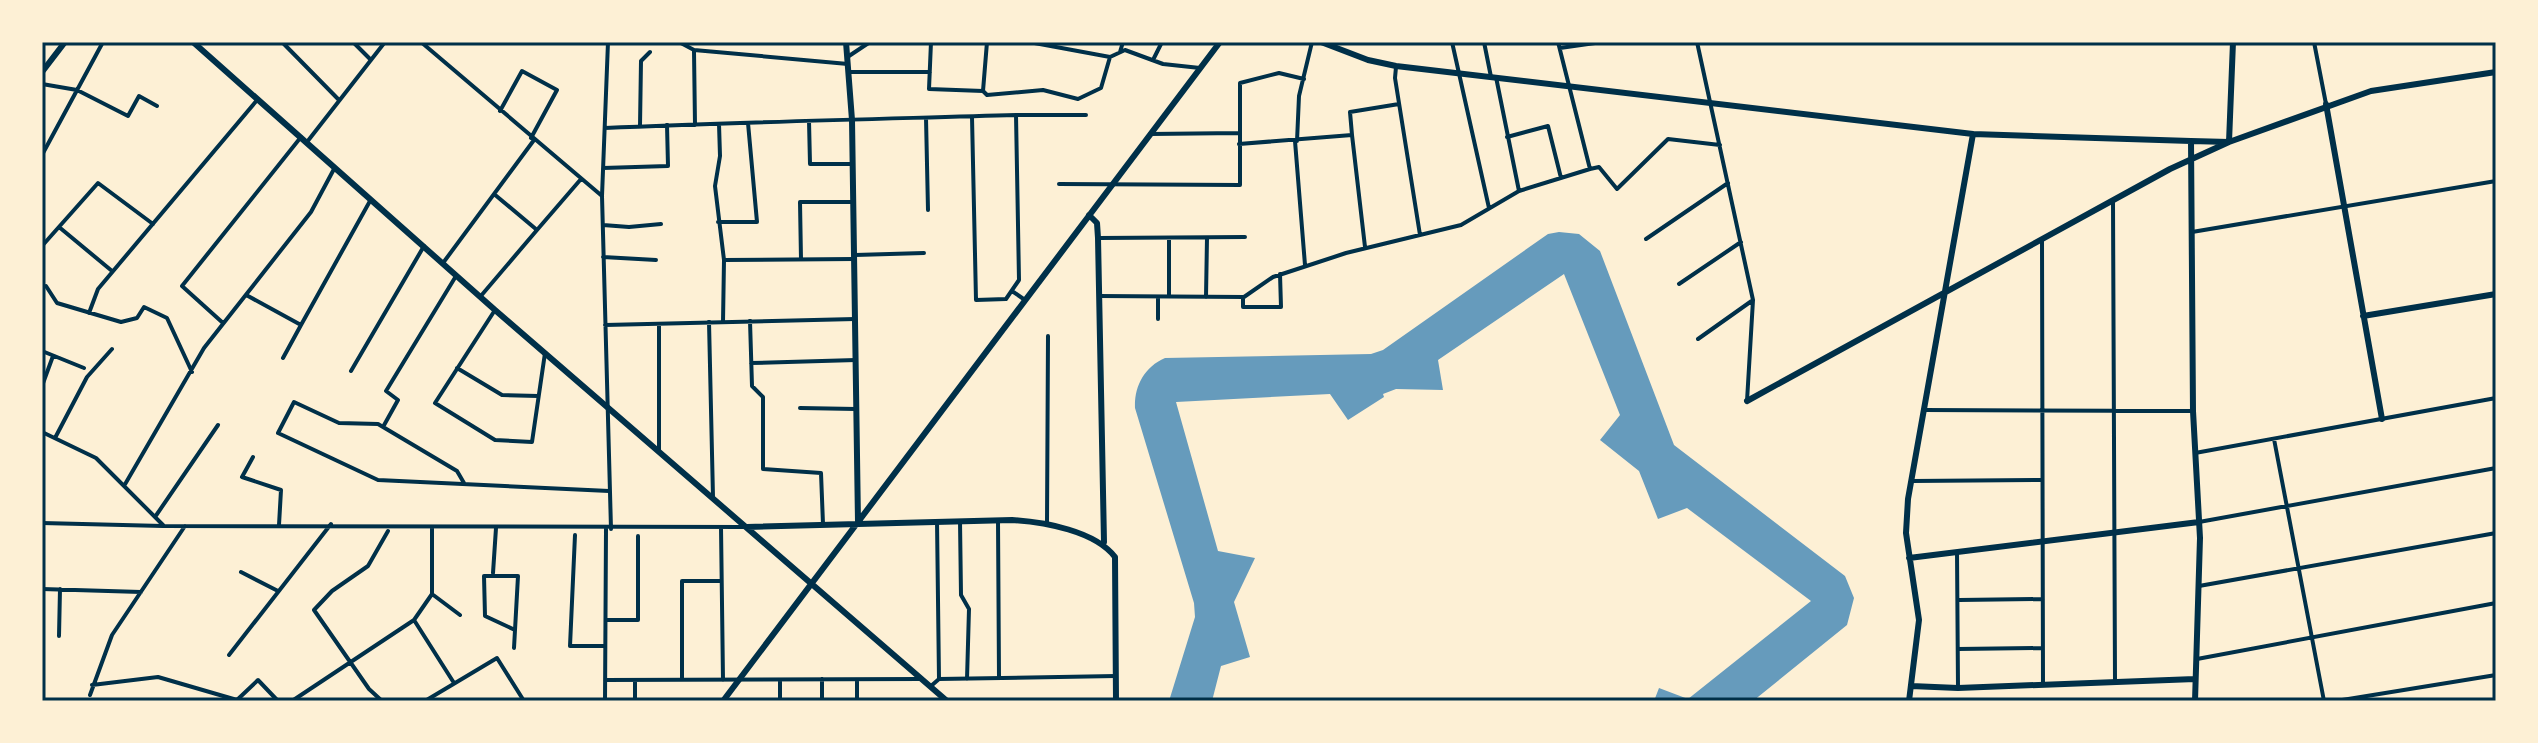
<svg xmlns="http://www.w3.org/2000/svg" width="2538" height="743" font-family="'Sofia Sans Condensed',sans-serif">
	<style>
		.water { fill: #669bbc }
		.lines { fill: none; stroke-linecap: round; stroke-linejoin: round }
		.minor { stroke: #003049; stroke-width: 4 }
		.tertiary { stroke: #003049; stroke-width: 6 }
		.neatline { fill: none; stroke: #003049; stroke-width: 3 }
	</style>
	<rect width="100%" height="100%" fill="#fdf0d5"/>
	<path class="water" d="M1559 232 1579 234 1600 251 1674 445 1845 576 1854 598 1847 625 1753 701H1654L1659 688 1688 699 1811 601 1687 508 1658 519 1639 471 1600 440 1620 415 1564 274 1438 360 1443 390 1396 389 1383 394 1384 397 1348 420 1330 394 1176 402 1218 551 1255 558 1234 602 1250 657 1221 666 1212 701H1169L1195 617 1194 603 1135 408C1134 387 1144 367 1165 358L1371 354 1383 350 1548 234Z"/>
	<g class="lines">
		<path class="minor" d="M282 42 339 100
			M353 42 371 60
			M421 42 602 196
			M608 42 602 196 611 529
			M679 42 694 50 848 64
			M931 42 929 89 983 91
			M987 42 983 91 987 95 1043 90 1078 99 1101 88 1110 57
			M1029 42 1110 57 1125 50 1163 64 1200 68
			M1452 42 1489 208
			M1484 42 1491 77
			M1558 42 1590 169
			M1697 42 1753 300 1747 401
			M2314 42 2326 104
			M1560 48 1602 42
			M694 51 695 125
			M1120 52 1123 42
			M849 56 870 42
			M1153 60 1162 42
			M1396 67 1395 78 1420 235
			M849 72H930
			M1496 77 1519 191
			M42 84 77 90 128 116 139 96 157 106
			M500 111 522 71 557 90 531 138
			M1016 115H1086
			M926 118 928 210
			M809 121 810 164H852
			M719 124 720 156 715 186 724 260 723 322
			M640 126 641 61 650 52
			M605 128C742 122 879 119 1016 115L1019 280 1006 299 976 300 972 117
			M1150 134 1240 133
			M1352 135 1350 112 1399 104
			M1507 137 1548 126 1561 178
			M1295 141 1305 265
			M1297 141 1299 96 1312 42
			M307 142 385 42
			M1239 144 1352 135 1365 247
			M42 155 103 42
			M603 168 668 166 667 125
			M1059 184 1240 185V83L1279 73 1304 79
			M2113 201 2115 681
			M718 222H757L748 123
			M603 225 629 227 661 224
			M59 227 112 271
			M537 230 581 179
			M2192 232 2496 181
			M1099 238 1245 237
			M1169 238V296
			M1646 239 1728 183
			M2042 239 2043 684
			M42 246 98 183 153 224
			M855 255 924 253
			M603 257 656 260
			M801 259 800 202H853
			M724 260 854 259
			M443 263 534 140
			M1679 284 1741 242
			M46 286 57 303 121 322 137 318 144 307 167 318 192 372
			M1012 291 1025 300
			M248 296 301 325 370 201
			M1099 296 1244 297 1273 277 1346 253 1461 225 1519 191 1590 169 1599 167 1617 189 1668 139 1720 145
			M480 297 537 230 494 194
			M1206 297 1207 238
			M1243 297V307H1281L1280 274
			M1158 298V319
			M495 310 435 403 495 440 532 442 545 353
			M89 313 98 289 258 99
			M750 321 752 386 763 397V469L821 473 823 524
			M709 322 713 497
			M223 323 182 286 301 137
			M605 325 855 319
			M659 325V450
			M1698 339 1753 300
			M42 351 84 368
			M283 358 301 325
			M751 363 856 360
			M457 368 502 395 538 396
			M351 371 424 246
			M42 386 53 356
			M800 408 856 409
			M1924 410 2193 411
			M383 427 398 400 386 391 456 276
			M42 432 96 458 164 526 745 527
			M55 438 87 377 112 349
			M2274 439 2324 701
			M2195 453 2496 398
			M253 457 242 477 281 490 279 525
			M1912 481 2042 480
			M464 483 457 471 378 424 339 423 294 402 278 433 378 480 609 491
			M124 486 204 348 311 212 334 169
			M155 517 218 425
			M998 520 999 678
			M937 521 939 679
			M960 521 961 595 969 609 967 679
			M2199 522 2496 468
			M42 523 163 526
			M1047 524 1048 336
			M721 527 723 680
			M575 535 570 646H605
			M1957 552 1958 688
			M241 572 278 591
			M493 573 496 528
			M2199 586 2496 533
			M42 589 141 592
			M432 594 460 615
			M1959 600 2043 599
			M414 620 454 683
			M606 620H638V536
			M59 636 60 589
			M514 648 515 630 485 616 484 576H518L515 630
			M1958 649 2043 648
			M229 655 331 524
			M2197 659 2496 603
			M822 679V701
			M605 680 921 679
			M682 680V581H721
			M780 680V701
			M857 680V701
			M635 681V701
			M92 685 158 677 237 700 258 680 278 701
			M931 686 939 679 1116 676
			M90 695 112 635 185 526
			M292 701 414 620 432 594V527
			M382 701 369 689 314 610 332 591 368 566 388 531
			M425 701 497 658 524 701
			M605 701 606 529
			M2336 701 2496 675"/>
		<path class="tertiary" d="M193 42 495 310 947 701
			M846 42 852 120 858 522
			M1321 42 1368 60 1396 66 1973 134 2191 141 2229 142 2371 91 2496 72
			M42 72 65 42
			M2326 104 2382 419
			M2191 141 2193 411 2200 538 2195 701
			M1089 215 1097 223 1098 238 1104 542
			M2363 316 2496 294
			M1747 401 2170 169 2229 142 2233 42
			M747 527 1012 520C1045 522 1095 531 1115 557L1116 701
			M1909 558 2199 522
			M1911 686 1958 688 2195 679
			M723 701 1220 42
			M1909 701 1919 620 1906 533 1908 499 1973 134"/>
	</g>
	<rect width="2538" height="743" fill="none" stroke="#fdf0d5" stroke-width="88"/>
	<rect x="44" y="44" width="2450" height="655" class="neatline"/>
</svg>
